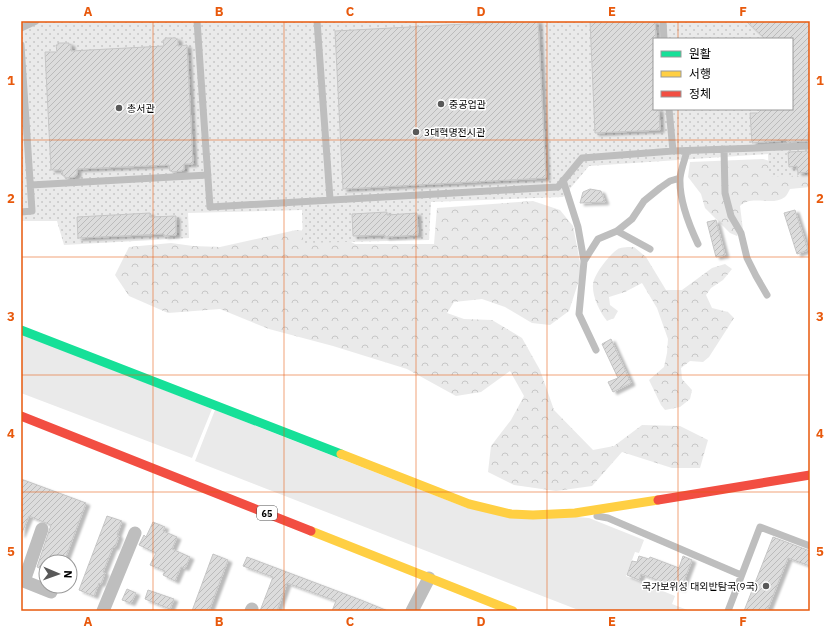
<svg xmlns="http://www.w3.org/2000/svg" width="831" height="632" font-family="'IBM Plex Sans','Noto Sans KR',sans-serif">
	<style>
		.grass { fill: #eaeaea }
		.forest { fill: url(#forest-crowns) }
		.park { fill: url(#park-dots); fill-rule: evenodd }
		.building { fill: url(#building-hatch); stroke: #c5c5c5; filter: url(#shadow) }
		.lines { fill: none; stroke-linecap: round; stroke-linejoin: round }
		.lane { stroke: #bebebe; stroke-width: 7 }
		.street { stroke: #bebebe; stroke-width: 13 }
		.fast { stroke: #16e098; stroke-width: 9 }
		.slow { stroke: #ffcf43; stroke-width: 9 }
		.jam { stroke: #f24e42; stroke-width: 9 }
		.grid { fill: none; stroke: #e8590c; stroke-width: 1; stroke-opacity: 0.55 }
		.poi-dot { fill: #595959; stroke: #fff; stroke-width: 1.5 }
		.labels { text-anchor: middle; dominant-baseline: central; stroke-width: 3; stroke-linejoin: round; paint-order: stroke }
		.shield { fill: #fff; stroke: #4c4c4c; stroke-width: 1 }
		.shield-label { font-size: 9px; font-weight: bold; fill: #000 }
		.poi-label { font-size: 10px; fill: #000; stroke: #fff; text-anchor: start }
		.neatline { fill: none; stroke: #e8590c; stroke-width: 1.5 }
		.grid-label { font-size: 13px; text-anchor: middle; font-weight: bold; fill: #e8590c }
	</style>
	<defs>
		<pattern id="forest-crowns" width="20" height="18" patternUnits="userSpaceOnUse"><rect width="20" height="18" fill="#eaeaea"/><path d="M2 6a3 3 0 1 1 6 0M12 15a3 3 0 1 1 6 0" fill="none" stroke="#c7c7c7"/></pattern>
		<pattern id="park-dots" width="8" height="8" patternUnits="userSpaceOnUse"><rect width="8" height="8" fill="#eaeaea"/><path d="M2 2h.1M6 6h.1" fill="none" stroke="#c7c7c7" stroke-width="1.8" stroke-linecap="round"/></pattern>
		<pattern id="building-hatch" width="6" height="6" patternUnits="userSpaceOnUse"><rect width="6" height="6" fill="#dcdcdc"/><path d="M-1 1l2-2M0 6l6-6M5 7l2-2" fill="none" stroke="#bbb"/></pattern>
		<filter id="shadow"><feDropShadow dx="4" dy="2.5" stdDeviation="1" flood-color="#0004"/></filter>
	</defs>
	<rect width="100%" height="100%" fill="#fff"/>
	<path class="grass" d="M21 333 212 409 192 458 21 393Z
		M215 410 467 508 589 518 644 540 639 553 635 552 626 576 675 596 672 604 690 611H581L195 461Z"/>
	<path class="forest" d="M763 159 810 173V187L790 189C789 191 787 195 785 197 772 207 752 194 740 206L743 230 737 236 730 233 705 208 701 194 688 177 690 162Z
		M533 201 560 210 573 226 580 262V277L569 311 550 325 532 323 505 307 482 299 454 302 447 313 464 319 492 320 522 338 540 370 554 410 593 450 614 446 642 425 680 426 708 440 700 468H672L622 452 592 486 556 491 514 485 488 472 491 446 511 420 524 396 510 371 481 392 456 396 407 369 333 346 269 329 220 309 168 313 129 296 115 275 129 247 171 243 193 246 220 247 296 230 333 233 355 244H434L437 208Z
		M634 247 646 257 666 290H682L712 268 725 264 732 269 723 280 711 288 706 295 712 308 728 312 734 318 709 357 703 362 690 361 681 368 682 379 692 390 690 399 680 407 665 410 661 405 649 380 664 367 667 353 668 339 657 308 642 283 625 292 609 297 610 305 618 311 614 318 607 321C599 311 592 296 593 284 594 274 610 254 618 249 622 247 629 247 634 247Z"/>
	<path class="park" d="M21 21H810V175L769 177 768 154 589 166 563 197 431 202 429 240 303 243 302 210 188 213 189 238 64 245 57 221H21ZM654 39H792V109H654Z"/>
	<path class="building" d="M522 21H538L546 178 343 189 335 31Z
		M590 21H655L656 39H654V109H659L660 130 595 133Z
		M746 21H810V130L808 132V141L787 142V140L752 143 750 113H758L762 109H792V39H765Z
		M165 38H176V39H178V46L187 45 193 164H184V170H182V171L172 172V171H170L169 165 77 169V175H75V177L65 178V176H63L62 170H51L45 52H57L56 45H58V43H69V45L71 44V51L164 46 163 40H165Z
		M809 151V153H810V172L798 173 797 166 789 167 788 152Z
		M590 189 601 191 605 202 580 203 583 192Z
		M795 210 808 250 797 254 784 213Z
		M387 212V215L417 213 418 235 385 237V235L353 236 352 214Z
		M150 213V217L176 216V235L164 236V234L78 238 77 217Z
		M716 220 725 255 716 257 707 222Z
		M611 339 631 383 613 392 608 382 618 378 602 344Z
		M21 479 86 503 64 562H46V571L37 567 51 525 29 516 21 535Z
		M107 516 122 521 117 535 119 536 115 547H113L103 572 105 573 101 584 99 583 94 596 79 590Z
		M153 522 165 527 163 531 177 537 172 549 190 557 185 568 181 567 175 581 163 575 165 571 150 565 156 553 139 545 144 535 146 537Z
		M773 537 810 551V566L788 558 767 611H744Z
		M213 554 228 560 209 611H192Z
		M639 556 649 559 650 557 679 568 683 556 692 560 681 589 641 574 639 580 627 575 632 561 637 562Z
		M247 557 361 600 388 611H332L336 601 287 583 277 611H260L273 577 243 566Z
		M127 589 136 593 131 603 122 600Z
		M148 590 174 599 170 609 145 599Z"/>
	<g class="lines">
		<path class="lane" d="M197 21 210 207 558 187 582 158 673 151 810 146
			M317 21 330 199
			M663 21 664 39
			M21 28 36 21
			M21 45 32 211 21 212
			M669 109 673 151
			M724 149 725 193 731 216 741 233 747 258 756 276 767 295
			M687 151C685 159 681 169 680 178 679 199 689 225 698 244
			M563 180 578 227 584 261 579 314 596 350
			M31 185 208 175
			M617 231 650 249
			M584 261 598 239 617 231 632 219 644 201 660 188 670 181 680 178
			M597 516 608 518 741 575
			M728 611 760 527 810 546"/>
		<path class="street" d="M21 580 51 592
			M24 581 42 529
			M103 611 135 533
			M251 611 252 609
			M412 611 429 578"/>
		<path class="fast" d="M21 330 341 454"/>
		<path class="slow" d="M341 454 469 504 511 514 533 515 575 513 658 500
			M311 531 513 611"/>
		<path class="jam" d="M21 416 311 531
			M658 500 810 475"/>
	</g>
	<path class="grid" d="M153 21V611M284 21V611M416 21V611M547 21V611M678 21V39M678 109V611M21 140H810M21 257H810M21 375H810M21 492H810"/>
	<g class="poi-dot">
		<circle cx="441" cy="104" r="4"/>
		<circle cx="119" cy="108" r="4"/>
		<circle cx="416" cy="132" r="4"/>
		<circle cx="766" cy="586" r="4"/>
	</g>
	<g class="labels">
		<rect class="shield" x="257" y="506" width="20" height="14" rx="3"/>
		<g class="shield-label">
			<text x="267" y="513">65</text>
		</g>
		<g class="poi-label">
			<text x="449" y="104">중공업관</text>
			<text x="127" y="108">총서관</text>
			<text x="424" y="132">3대혁명전시관</text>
			<text x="758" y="586" text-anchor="end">국가보위성 대외반탐국(9국)</text>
		</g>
	</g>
	<rect width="831" height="632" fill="none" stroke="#ffffff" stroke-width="44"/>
	<rect x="653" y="38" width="140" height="72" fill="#ffffff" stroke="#999999"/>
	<rect x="661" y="51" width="20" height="6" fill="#16e098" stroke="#999999"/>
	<text x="689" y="58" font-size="12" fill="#000000">원활</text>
	<rect x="661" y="71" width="20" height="6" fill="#ffcf43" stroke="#999999"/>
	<text x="689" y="78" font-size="12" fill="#000000">서행</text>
	<rect x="661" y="91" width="20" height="6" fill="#f24e42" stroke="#999999"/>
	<text x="689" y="98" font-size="12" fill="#000000">정체</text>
	<g transform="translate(58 574) rotate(92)"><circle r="19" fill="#ffffff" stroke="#999999"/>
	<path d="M0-3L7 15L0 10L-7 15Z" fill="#595959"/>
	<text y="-6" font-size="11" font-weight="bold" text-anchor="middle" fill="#000000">N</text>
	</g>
	<rect x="22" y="22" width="787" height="588" class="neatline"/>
	<g class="grid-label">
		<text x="88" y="16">A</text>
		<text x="219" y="16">B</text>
		<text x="350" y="16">C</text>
		<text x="481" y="16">D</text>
		<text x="612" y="16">E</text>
		<text x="743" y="16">F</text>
		<text x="11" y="85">1</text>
		<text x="820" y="85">1</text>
		<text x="11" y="203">2</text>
		<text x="820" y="203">2</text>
		<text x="11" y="321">3</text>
		<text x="820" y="321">3</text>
		<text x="11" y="438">4</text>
		<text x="820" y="438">4</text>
		<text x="11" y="556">5</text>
		<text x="820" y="556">5</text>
		<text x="88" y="626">A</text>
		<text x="219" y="626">B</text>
		<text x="350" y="626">C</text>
		<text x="481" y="626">D</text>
		<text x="612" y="626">E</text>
		<text x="743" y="626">F</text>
	</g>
</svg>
